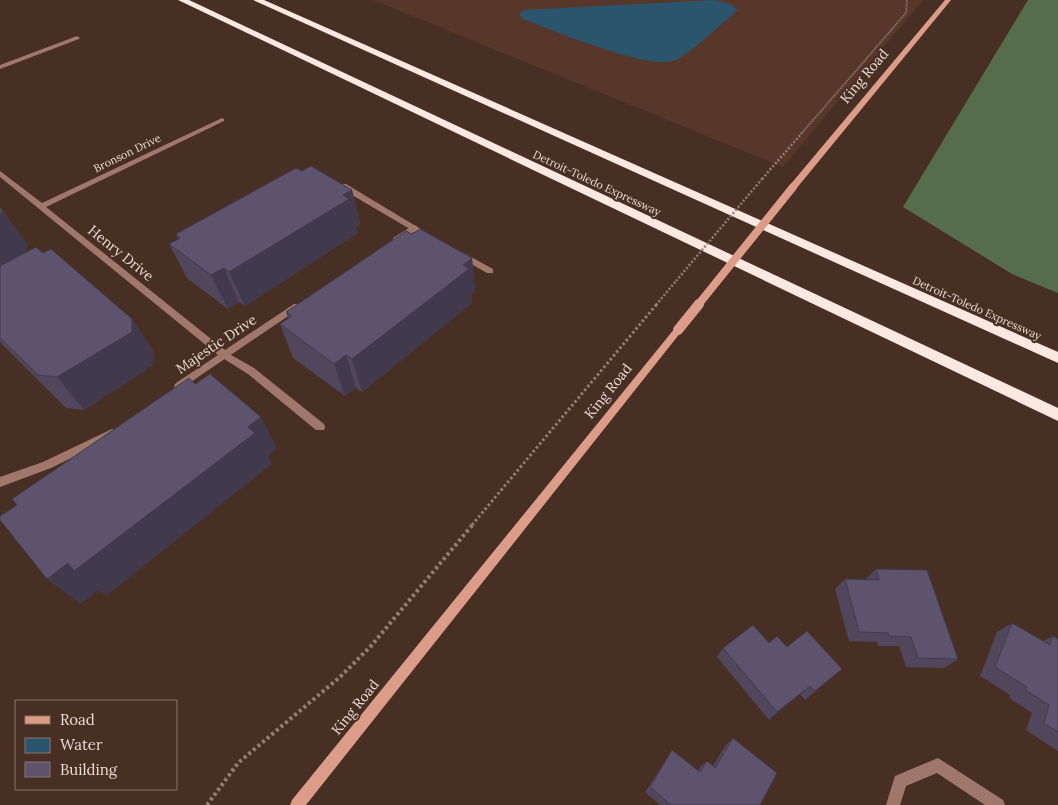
<svg xmlns="http://www.w3.org/2000/svg" width="1058" height="805" font-family="Lora,serif">
	<style>
		.built { fill: #57372a }
		.forest { fill: #556d4a }
		.water { fill: #2b556c }
		.lines { fill: none; stroke-linecap: round; stroke-linejoin: round }
		.path-far3 { stroke: #937e75; stroke-width: 2; stroke-dasharray: 1 1; stroke-linecap: butt }
		.path-far2 { stroke: #937e75; stroke-width: 2.5; stroke-dasharray: 2 2; stroke-linecap: butt }
		.path-far1 { stroke: #937e75; stroke-width: 3; stroke-dasharray: 2.5 2.5; stroke-linecap: butt }
		.path { stroke: #937e75; stroke-width: 4; stroke-dasharray: 3 3; stroke-linecap: butt }
		.service { fill: #a0786b; fill-rule: evenodd }
		.minor { fill: #a0786b; fill-rule: evenodd }
		.secondary { fill: #db9c88; fill-rule: evenodd }
		.motorway { fill: #fce7e1; fill-rule: evenodd }
		.path-bridge { stroke: #937e75; stroke-width: 2.5; stroke-dasharray: 2 2; stroke-linecap: butt }
		.secondary-bridge-far1 { stroke: #db9c88; stroke-width: 8 }
		.secondary-bridge { stroke: #db9c88; stroke-width: 10 }
		.wall { fill: #50475d }
		.shaded-wall { fill: #413a4c }
		.building { fill: #5d536c; stroke: #413a4c }
		.labels { text-anchor: middle; dominant-baseline: central; stroke-width: 4; stroke-linejoin: round; paint-order: stroke }
		.far-street-label { font-size: 11px; fill: #ecdbd4; stroke: #482f24 }
		.street-label { font-size: 14px; fill: #ecdbd4; stroke: #482f24 }
	</style>
	<rect width="100%" height="100%" fill="#482f24"/>
	<path class="built" d="M373 0H923L783 167Z"/>
	<path class="forest" d="M1028 0H1058V293L1012 274 903 207Z"/>
	<path class="water" d="M714 0 730 4 738 10C719 25 699 46 678 59 654 74 551 29 523 19L519 14 525 10Z"/>
	<g class="lines">
		<path class="path-far3" d="M801 134 906 13 907 0"/>
		<path class="path-far2" d="M762 179 802 133
			M656 305 676 281"/>
		<path class="path-far1" d="M472 525 657 304"/>
		<path class="path" d="M207 805 238 763 340 677 371 646 474 523"/>
		<path class="service" d="M340 184H346L434 237 430 240 427 239 340 188Z
			M462 252 493 269V273H487L459 257 458 255Z
			M224 351 254 368 324 424 325 427 324 430H316L248 374 221 357 219 355Z
			M938 758 1003 800 1005 805H985L937 773 906 786 900 805H886L895 776Z"/>
		<path class="minor" d="M77 36 80 38 79 39 0 69V65Z
			M222 118 224 119V121L46 207 225 350 294 304H300L301 306 300 308 179 390 176 389 174 386 176 383 218 355 0 177V171L42 203Z
			M414 225 417 226V230L399 242H393V238Z
			M112 429 116 430 117 433 116 436 51 468 0 487V477L43 462Z"/>
		<path class="secondary" d="M945 0H951L796 189H790V185Z
			M678 327 683 330 681 332 306 805H290L292 800 675 328Z"/>
		<path class="motorway" d="M178 0H189L1058 408V421Z
			M253 0H264L1058 352V363Z"/>
		<path class="path-bridge" d="M676 281 762 179"/>
		<path class="secondary-bridge-far1" d="M698 305 793 187"/>
		<path class="secondary-bridge" d="M678 330 699 304"/>
	</g>
	<path class="wall" d="M352 190 360 224 356 227 358 233 245 306 239 302 228 309 187 278 169 244 178 239 176 234Z
		M0 207 27 244 25 253H43L132 319 154 352 153 365 84 410 66 408 0 342Z
		M412 234 472 258 475 292 472 294V303L362 392 356 388 345 396 293 358 280 324 288 318 286 312Z
		M876 569 958 659 944 668 906 667 899 646H878L877 642 849 641 835 589 845 579H866Z
		M1012 623 1043 641 1053 636 1058 639V751L1026 730 1032 713 1009 698 1010 695 980 676 997 632Z
		M769 643 787 647 842 669 805 700 800 694 769 720 717 657 723 648Z
		M733 738 760 805H660L645 792 668 757 672 750 698 771 700 767 707 761 713 766 726 745Z"/>
	<path class="shaded-wall" d="M352 190 360 224 356 227 358 233 245 306 229 272Z
		M2 210 27 244 18 293 0 271V220Z
		M472 258 475 292 472 294V303L362 392 352 359 463 265Z
		M224 268 239 302 228 309 211 275Z
		M132 319 154 352 153 365 84 410 57 377Z
		M346 355 356 388 345 396 334 364Z
		M261 417 277 448 268 456 272 464 106 596 98 590 81 604 47 579Z
		M810 686 800 694 769 720 777 712Z"/>
	<path class="building" d="M311 166 352 190 343 195 349 199 229 272 224 268 211 275 169 244 180 238 176 234 296 168 302 171Z
		M0 207 2 210 0 220Z
		M420 229 472 258 463 265 469 269 352 359 346 355 334 364 280 324 292 316 286 312 406 231 412 234Z
		M36 247 43 253 51 249 132 319V332L57 377 38 375 0 338V266Z
		M210 374 261 417 248 427 255 433 74 571 68 563 47 579 0 520V516L17 505 12 499 189 378 195 384Z
		M876 569 927 570 958 659 918 658 911 637 889 636 888 633 859 632 845 579 879 580Z
		M1012 623 1050 645 1053 636 1058 639V732L1044 723 1049 705 1025 690 1027 687 995 667Z
		M753 625 769 643 777 636 787 647 807 631 842 669 815 691 810 686 777 712 723 648Z
		M733 738 777 773 760 805H671L650 787 672 750 700 772 707 761 715 768Z"/>
	<g class="labels">
		<g class="far-street-label">
			<text transform="translate(127 153) rotate(-26)">Bronson Drive</text>
			<text transform="translate(597 183) rotate(25)">Detroit-Toledo Expressway</text>
			<text transform="translate(977 308) rotate(24)">Detroit-Toledo Expressway</text>
		</g>
		<g class="street-label">
			<text transform="translate(864 76) rotate(-50)">King Road</text>
			<text transform="translate(121 253) rotate(39)">Henry Drive</text>
			<text transform="translate(216 344) rotate(-34)">Majestic Drive</text>
			<text transform="translate(608 391) rotate(-51)">King Road</text>
			<text transform="translate(355 707) rotate(-51)">King Road</text>
		</g>
	</g>
	<rect x="15" y="700" width="162" height="90" fill="#482f24" stroke="#8a746a"/>
	<rect x="25" y="716" width="25" height="8" fill="#db9c88" stroke="#8a746a"/>
	<text x="60" y="725" font-size="15" fill="#ecdbd4">Road</text>
	<rect x="25" y="738" width="25" height="15" fill="#2b556c" stroke="#8a746a"/>
	<text x="60" y="750" font-size="15" fill="#ecdbd4">Water</text>
	<rect x="25" y="762" width="25" height="15" fill="#5d536c" stroke="#8a746a"/>
	<text x="60" y="775" font-size="15" fill="#ecdbd4">Building</text>
</svg>
